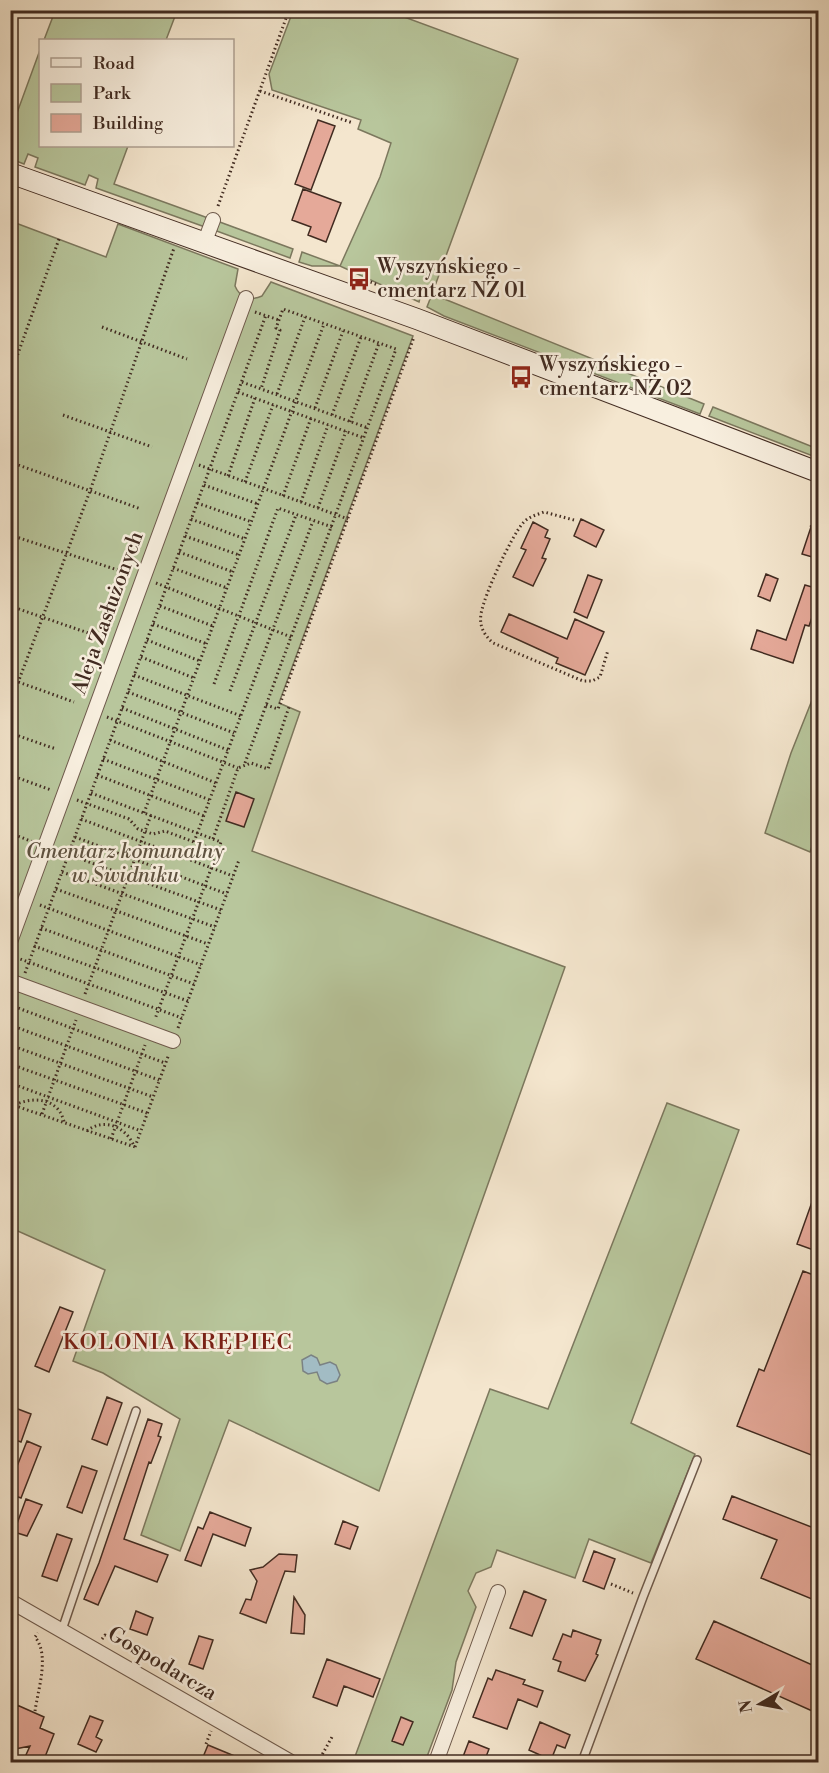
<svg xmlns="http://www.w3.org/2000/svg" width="829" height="1773" font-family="'Libre Bodoni',serif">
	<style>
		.green { fill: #b8c69c; stroke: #7c785e; stroke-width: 1.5 }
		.water { fill: #a2bcc4; stroke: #7b8283; stroke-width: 1.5 }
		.building { fill: #e5a999; stroke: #412b21; stroke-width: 1.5 }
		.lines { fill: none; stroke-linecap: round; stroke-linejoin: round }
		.lane-casing { stroke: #6e5a4c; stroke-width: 10 }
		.street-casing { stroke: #6e5a4c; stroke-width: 16 }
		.secondary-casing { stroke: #412b21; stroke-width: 22 }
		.path { stroke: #412b21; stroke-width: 3; stroke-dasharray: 1.5 3; stroke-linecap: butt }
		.lane { stroke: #f8efdf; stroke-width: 7 }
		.street { stroke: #f8efdf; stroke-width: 14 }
		.secondary { stroke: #f8efdf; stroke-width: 20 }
		.labels { text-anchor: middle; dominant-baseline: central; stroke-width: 5; stroke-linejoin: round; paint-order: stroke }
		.poi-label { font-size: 21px; fill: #412b21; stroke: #f8efdf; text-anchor: start }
		.street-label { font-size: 21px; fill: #412b21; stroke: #f8efdf }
		.park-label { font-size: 21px; font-style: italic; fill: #5f5240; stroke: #f8efdf }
		.neighbourhood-label { font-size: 22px; letter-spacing: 1.5px; fill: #7a1f14; stroke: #f8efdf }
	</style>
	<rect width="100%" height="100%" fill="#f4e6ce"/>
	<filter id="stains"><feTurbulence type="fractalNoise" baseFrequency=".00333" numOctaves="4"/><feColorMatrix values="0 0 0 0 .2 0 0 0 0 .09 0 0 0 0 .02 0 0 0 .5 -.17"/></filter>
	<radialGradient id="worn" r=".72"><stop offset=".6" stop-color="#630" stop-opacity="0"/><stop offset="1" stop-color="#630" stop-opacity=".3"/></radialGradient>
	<path class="green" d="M55 11V10L177 11 166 40H44Z
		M293 11H388L518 59 432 294 704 404 700 414 444 316 427 307 432 294 422 290 419 302 340 266H312L299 262 302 252 340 266 380 177 391 143 358 129 361 120 272 90 269 74Z
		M40 50V146H128L114 184 208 218 205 227 96 188 98 179 89 175 85 185 35 167 38 158 28 154 24 164 11 159 10 132Z
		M217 221 293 249 290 258 214 230Z
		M13 222 106 257 118 224 238 269 235 286C240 298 251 301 262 296L271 282 413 336 279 703 300 712 252 851 565 967 379 1491 229 1420 180 1551 141 1535 180 1419 103 1373 73 1361 105 1270 11 1228 10 229Z
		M713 407 818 449V458L709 416Z
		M818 685V829L810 852 765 833 791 753Z
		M667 1103 739 1130 631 1423 695 1454 651 1563 589 1539 575 1578 497 1550 491 1567 476 1573 468 1591 476 1607 456 1662 452 1690 425 1762H353L490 1389 548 1409Z"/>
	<path class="water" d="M311 1355 317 1358 320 1365 330 1362 336 1365 340 1375 337 1381 327 1384 320 1380 317 1372 308 1374 303 1371 302 1360Z"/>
	<path class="building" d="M318 120 335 126 311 190 295 184Z
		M303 189 341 203 326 242 308 235 311 227 292 220Z
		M816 512 819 513V559L802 554Z
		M581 519 604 530 596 547 574 536Z
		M533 522 548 530 545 537 550 539 542 558 546 559 533 586 513 577 526 550 521 548Z
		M766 574 778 579 770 601 758 596Z
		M588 575 602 580 587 618 574 612Z
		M805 585 819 589V597L809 626 805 625 793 663 751 649 757 630 786 640Z
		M509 614 567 639 575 619 604 632 585 675 556 663 558 658 501 632Z
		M236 792 254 799 244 827 226 821Z
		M817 1188H819V1252L797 1244Z
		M803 1271 819 1277V1458L737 1426 759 1369 764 1371Z
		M60 1307 73 1312 49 1372 35 1366Z
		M107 1397 122 1403 107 1445 92 1439Z
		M10 1406 31 1414 21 1442 10 1438Z
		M148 1419 162 1424 158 1436 161 1437 151 1463 149 1462 124 1539 168 1555 157 1582 115 1566 98 1605 84 1599 99 1563Z
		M27 1441 41 1447 21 1498 10 1494V1484Z
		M82 1466 97 1471 82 1513 67 1507Z
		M732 1496 819 1530V1602L761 1578 777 1540 723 1519Z
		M26 1499 42 1505 27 1536 14 1532Z
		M210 1512 251 1528 245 1546 213 1534 201 1566 185 1560 198 1527 203 1529Z
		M343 1521 358 1527 350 1549 335 1544Z
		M57 1534 72 1539 57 1581 42 1576Z
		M594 1551 615 1559 604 1589 583 1581Z
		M279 1554 297 1555 295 1572 285 1571 266 1623 240 1613 246 1599 251 1600 257 1581 250 1570 263 1567Z
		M524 1591 546 1600 532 1636 510 1628Z
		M294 1597 305 1615 304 1634 291 1633Z
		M136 1611 153 1618 147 1635 130 1629Z
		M714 1621 819 1668V1714L696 1659Z
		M573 1630 601 1640 596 1654 598 1655 585 1681 558 1671 561 1662 553 1659 563 1634 571 1637Z
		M199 1636 213 1640 203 1669 189 1664Z
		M327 1659 380 1679 373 1697 344 1686 337 1706 313 1697Z
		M496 1670 525 1680 523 1684 543 1691 537 1707 518 1699 507 1729 473 1717 488 1678 492 1680Z
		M17 1705 44 1717 40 1728 54 1734 43 1762 25 1757 30 1746 10 1750V1719Z
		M90 1716 103 1721 96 1737 102 1740 96 1752 78 1744Z
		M401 1717 413 1722 403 1745 392 1741Z
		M540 1722 570 1735 565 1748 557 1745 551 1760 529 1750Z
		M469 1741 489 1749 484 1762H461Z
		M208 1745 249 1762H201Z"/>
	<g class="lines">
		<g class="lane-casing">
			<path id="lane" d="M62 1630 136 1411
				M582 1762 643 1597 697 1460"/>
		</g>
		<g class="street-casing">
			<path id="street" d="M205 241 213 220
				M10 942 246 298
				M10 981 173 1041
				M10 1601 291 1762
				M436 1762 498 1592"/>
		</g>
		<g class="secondary-casing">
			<path id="secondary" d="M10 173 417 319 818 472"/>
		</g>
		<path class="path" d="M260 91 353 123
			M218 206 289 10
			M10 211 17 192
			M362 279 378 285
			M255 312 279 320
			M102 327 187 359
			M10 376 59 239
			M242 382 368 428
			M238 392 364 438
			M277 394 305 317
			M315 408 343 331
			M63 415 152 447
			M332 415 361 337
			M350 422 379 343
			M10 462 141 509
			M199 465 348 519
			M228 476 255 398
			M245 482 273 405
			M204 485 258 504
			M283 496 311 418
			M301 502 328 425
			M197 503 252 522
			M318 508 346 431
			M191 519 245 539
			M574 520 544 512C536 515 528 517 523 523 511 537 484 595 481 614 479 626 484 635 493 643L583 681H592L600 677 608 650
			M811 527 818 505
			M10 535 130 574
			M185 536 239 555
			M179 552 233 572
			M173 568 227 588
			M156 583 291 637
			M10 606 97 636
			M160 606 213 626
			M153 624 207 644
			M147 640 200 661
			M141 657 194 678
			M134 675 241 716
			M10 679 74 702
			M214 684 278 508 332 527
			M230 691 296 515
			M128 692 234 733
			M10 704 90 491 174 248
			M266 705 278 709 280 704 414 337
			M122 708 228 750
			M107 717 238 768
			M10 733 56 749
			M110 740 216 783
			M103 759 210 800
			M245 763 396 349 283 309 276 328 280 330 261 389
			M10 775 51 790
			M97 775 204 816
			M91 793 221 842 155 1019
			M77 800 129 819 138 829 153 834 165 831 218 851
			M144 813 324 324
			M81 819 233 876
			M10 833 33 842
			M75 837 227 894
			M213 839 238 768 251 763 268 769 289 707
			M194 842 313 521
			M59 851 221 910
			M62 872 215 927
			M56 889 208 944
			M40 905 201 965
			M41 928 194 984
			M34 946 188 1001
			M12 956 182 1018
			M25 973 266 315
			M85 994 151 815
			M10 1005 165 1063
			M10 1012 15 999
			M10 1025 159 1080
			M178 1028 239 860
			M10 1045 153 1097
			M10 1064 147 1113
			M10 1083 141 1131
			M10 1104 135 1147
			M15 1105C33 1096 59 1098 64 1122
			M42 1114 76 1020
			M10 1121H11
			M87 1131C104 1117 126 1127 134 1146
			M111 1139 145 1045
			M135 1147 169 1054
			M611 1584 633 1593
			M102 1639 105 1635 123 1644
			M35 1711C38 1689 50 1655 35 1637L38 1633
			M206 1744 211 1731
			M318 1762 332 1737"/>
		<use href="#lane" class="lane"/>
		<use href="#street" class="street"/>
		<use href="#secondary" class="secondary"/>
	</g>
	<defs>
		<g id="bus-bare" transform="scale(1.8)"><path d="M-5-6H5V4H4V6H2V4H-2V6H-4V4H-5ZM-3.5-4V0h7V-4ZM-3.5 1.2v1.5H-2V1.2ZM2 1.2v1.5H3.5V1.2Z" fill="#8f2418" stroke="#f8efdf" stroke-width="2.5" paint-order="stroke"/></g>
	</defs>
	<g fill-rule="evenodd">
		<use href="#bus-bare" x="359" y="279"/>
		<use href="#bus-bare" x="521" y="377"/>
	</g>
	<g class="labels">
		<g class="poi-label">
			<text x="377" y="267">Wyszyńskiego -<tspan x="377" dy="24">cmentarz NŻ 01</tspan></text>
			<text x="539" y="365">Wyszyńskiego -<tspan x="539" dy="24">cmentarz NŻ 02</tspan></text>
		</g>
		<g class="street-label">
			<text transform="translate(108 613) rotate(-70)">Aleja Zasłużonych</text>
			<text transform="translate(162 1664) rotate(31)">Gospodarcza</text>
		</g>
		<g class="park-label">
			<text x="125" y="852">Cmentarz komunalny<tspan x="125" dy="24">w Świdniku</tspan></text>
		</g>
		<g class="neighbourhood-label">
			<text x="178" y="1342">KOLONIA KRĘPIEC</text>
		</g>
	</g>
	<rect width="829" height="1773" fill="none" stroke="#f4e6ce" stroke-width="36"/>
	<rect x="12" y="12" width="805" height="1749" fill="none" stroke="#412b21" stroke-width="3"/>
	<rect x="18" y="18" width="793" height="1737" fill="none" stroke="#412b21" stroke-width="1.5"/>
	<rect x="39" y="39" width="195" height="108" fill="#f8efdf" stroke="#afa193" stroke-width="1.5"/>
	<rect x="51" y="58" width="30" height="9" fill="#f8efdf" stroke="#afa193" stroke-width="1.5"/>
	<text x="93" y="69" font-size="18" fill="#412b21">Road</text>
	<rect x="51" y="84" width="30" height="18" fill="#b8c69c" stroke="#afa193" stroke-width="1.5"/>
	<text x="93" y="99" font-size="18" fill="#412b21">Park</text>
	<rect x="51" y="114" width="30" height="18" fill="#e5a999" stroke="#afa193" stroke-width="1.5"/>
	<text x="93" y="129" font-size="18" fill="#412b21">Building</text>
	<g transform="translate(760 1704) rotate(260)" stroke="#f8efdf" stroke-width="4.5" paint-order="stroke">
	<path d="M0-4.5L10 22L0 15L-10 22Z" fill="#412b21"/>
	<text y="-9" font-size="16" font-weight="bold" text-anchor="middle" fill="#412b21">N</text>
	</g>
	<rect width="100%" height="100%" filter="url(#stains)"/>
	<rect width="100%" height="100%" fill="url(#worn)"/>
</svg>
